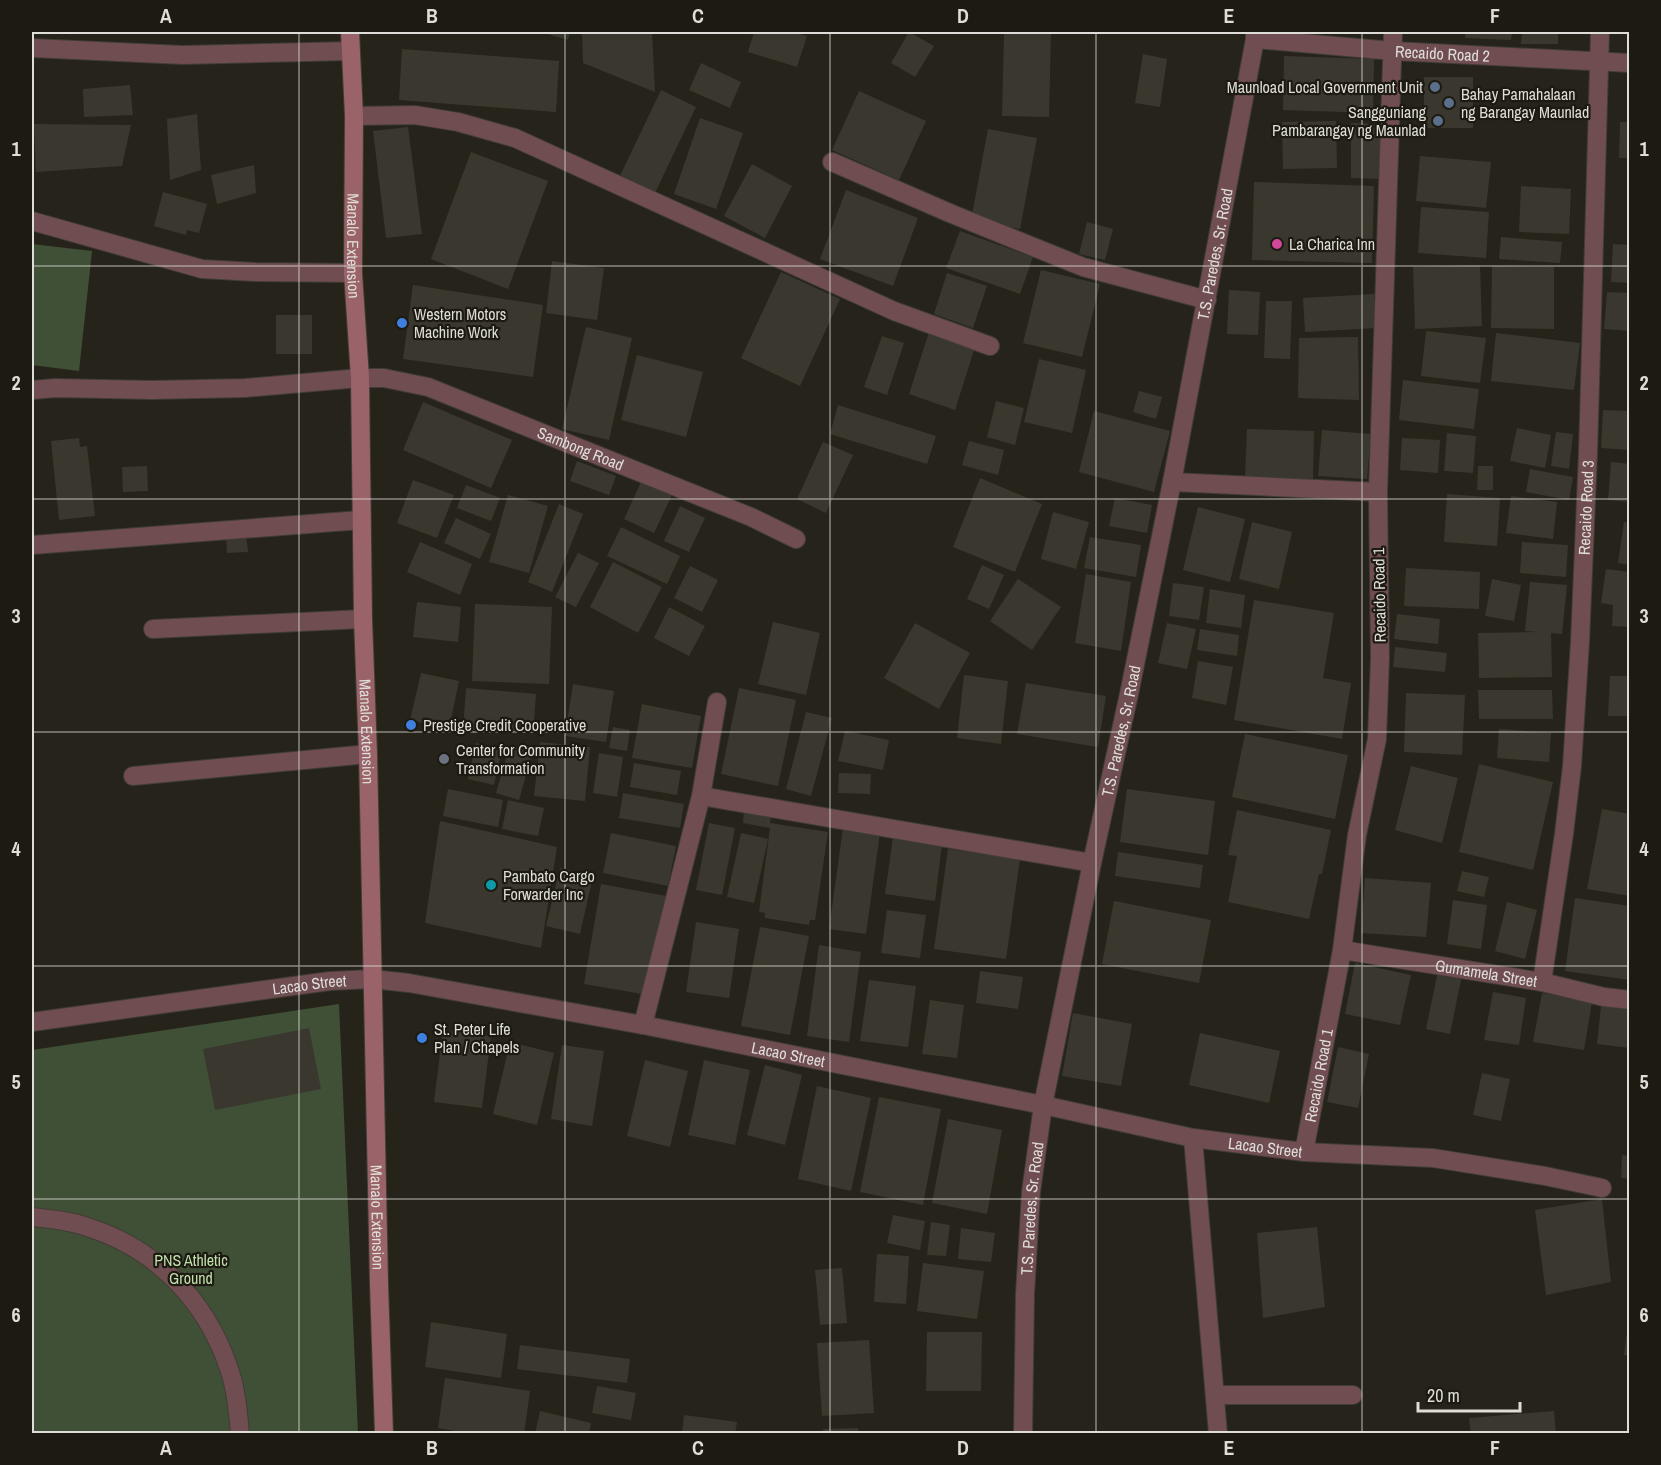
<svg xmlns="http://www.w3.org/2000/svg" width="1661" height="1465" font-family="'Archivo Narrow',sans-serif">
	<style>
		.green { fill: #405037 }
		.building { fill: #3a382e }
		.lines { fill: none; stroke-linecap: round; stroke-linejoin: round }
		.lane-casing { stroke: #403d34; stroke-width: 20 }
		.street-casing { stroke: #403d34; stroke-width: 20 }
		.secondary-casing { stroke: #403d34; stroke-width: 20 }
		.lane { stroke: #6f4d51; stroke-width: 18 }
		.street { stroke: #6f4d51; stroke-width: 18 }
		.secondary { stroke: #9a636a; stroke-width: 18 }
		.grid { fill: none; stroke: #dfddd7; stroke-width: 1.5; stroke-opacity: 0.55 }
		.service-dot { fill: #5c6f8a; stroke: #1c1a11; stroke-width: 2 }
		.hotel-dot { fill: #d1479c; stroke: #1c1a11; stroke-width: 2 }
		.shop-dot { fill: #3f7fe0; stroke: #1c1a11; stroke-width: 2 }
		.worship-dot { fill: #6b7280; stroke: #1c1a11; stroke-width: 2 }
		.culture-dot { fill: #0f9aa8; stroke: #1c1a11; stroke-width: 2 }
		.labels { text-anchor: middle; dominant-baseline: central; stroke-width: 4.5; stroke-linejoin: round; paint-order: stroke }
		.street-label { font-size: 16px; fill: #dfddd7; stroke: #1c1a11 }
		.poi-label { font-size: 16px; fill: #dfddd7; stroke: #1c1a11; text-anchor: start }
		.park-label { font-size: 16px; fill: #c0dfad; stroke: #1c1a11 }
		.neatline { fill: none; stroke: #dfddd7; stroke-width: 2 }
		.grid-label { font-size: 20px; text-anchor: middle; font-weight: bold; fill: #dfddd7 }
	</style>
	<rect width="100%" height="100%" fill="#26231a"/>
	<path class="green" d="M32 244 92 251 79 371 32 365Z
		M339 1004 358 1433 32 1434V1050Z"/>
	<path class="building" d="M541 32H570L568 40Z
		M582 32H652L655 92 583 63Z
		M754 32H792L807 36 797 67 748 52Z
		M909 32 934 46 915 77 891 63Z
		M1004 32H1051L1049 117 1002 116Z
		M1465 32H1512L1511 40 1465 38Z
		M1522 32H1558V44H1521Z
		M402 49 559 61 556 112 399 100Z
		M1143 54 1167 59 1160 107 1135 103Z
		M1284 56 1374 59 1373 113 1283 110Z
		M701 63 741 82 730 108 689 90Z
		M1424 77H1473V128H1424Z
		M130 85 133 115 84 117 83 89Z
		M661 90 696 107 653 197 618 180Z
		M859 91 926 121 899 180 832 150Z
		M197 114 201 170 170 180 167 119Z
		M700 118 743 133 716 209 674 194Z
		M1336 121 1337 168 1283 169 1282 122Z
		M1620 122H1630V158H1619Z
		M1351 123 1381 124V179L1351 178Z
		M34 124 131 125 122 166 36 172Z
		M408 127 422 234 386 238 373 131Z
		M988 129 1037 138 1020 229 971 220Z
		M471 152 548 181 508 289 431 259Z
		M1420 156 1491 162 1486 208 1416 201Z
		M752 164 792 186 765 238 724 216Z
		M254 165 256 193 217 204 211 175Z
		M1254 182 1374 186 1372 263 1252 260Z
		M1521 186 1571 189 1569 234 1519 232Z
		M846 190 918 218 893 286 820 259Z
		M163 192 207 204 199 233 187 230 186 235 154 226Z
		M1421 207 1489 212 1486 258 1418 253Z
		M1087 222 1113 229 1105 260 1079 254Z
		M960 231 1033 257 1020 294 946 268Z
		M1501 237 1562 242 1560 263 1499 259Z
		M1613 244 1630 245V283L1611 282Z
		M552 261 604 268 597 320 546 313Z
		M1480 265 1482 326 1415 329 1413 267Z
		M1492 266 1554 267V329L1491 328Z
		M1041 270 1100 284 1082 357 1023 343Z
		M781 272 840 299 800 386 741 358Z
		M947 273 987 286 973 328 934 314Z
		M413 285 543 305 533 377 403 359Z
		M1229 290 1260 292 1258 335 1227 334Z
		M1607 292 1630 293V331L1604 329Z
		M1374 294 1376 328 1305 332 1303 298Z
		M1266 301H1292L1290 359 1264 358Z
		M276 315H312V354H276Z
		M586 327 632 338 609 440 562 429Z
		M1426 331 1486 338 1480 383 1421 376Z
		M929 332 975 347 955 410 909 394Z
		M1496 333 1580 343 1574 390 1491 381Z
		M882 336 904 343 887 395 864 387Z
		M1358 337 1359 400 1298 398 1299 338Z
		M637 355 703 372 686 437 621 420Z
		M1039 359 1086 370 1072 433 1024 422Z
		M1403 380 1479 389 1474 429 1399 420Z
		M1139 391 1162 397 1156 419 1133 412Z
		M996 401 1024 408 1015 445 987 437Z
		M423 402 512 440 491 488 403 450Z
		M838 405 936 436 927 464 830 434Z
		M1603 410 1630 411V450L1601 448Z
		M1094 411 1170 431 1154 492 1079 472Z
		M1517 428 1551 435 1545 468 1510 461Z
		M1247 429 1314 431 1313 480 1245 478Z
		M1322 430 1371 434 1367 479 1318 476Z
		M1556 432 1573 434 1569 469 1551 466Z
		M1447 433 1476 436 1473 473 1444 471Z
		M79 438 80 447 87 446 95 516 59 520 51 441Z
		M1402 438 1440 440 1438 473 1400 470Z
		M969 441 1004 450 998 475 962 465Z
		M823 442 853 455 826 513 797 499Z
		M577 461 616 476 609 495 570 481Z
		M1611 462 1630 464V502L1608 500Z
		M147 466 148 491 123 492 122 467Z
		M1478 466H1493V490H1477Z
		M1530 469 1573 477 1569 500 1526 492Z
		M643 478 673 493 654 533 624 519Z
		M980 478 1042 504 1015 572 953 547Z
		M413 480 454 495 437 538 397 523Z
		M466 485 500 498 491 521 457 508Z
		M1447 494 1500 498 1497 546 1444 542Z
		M508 495 548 506 529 573 489 562Z
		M1511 496 1557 502 1553 539 1506 533Z
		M1115 498 1152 505 1147 533 1109 526Z
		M559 504 583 514 552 592 528 582Z
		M680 506 705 518 689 552 664 541Z
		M1198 507 1245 519 1230 582 1183 570Z
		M1053 512 1089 522 1076 569 1041 559Z
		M456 518 491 534 480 559 444 543Z
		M1252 522 1292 532 1279 589 1239 579Z
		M1624 522 1630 523V565L1618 563Z
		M621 527 680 556 667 584 607 556Z
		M246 533 248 552 227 553 226 534Z
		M1090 537 1141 545 1136 577 1084 568Z
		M420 542 472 564 460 595 407 572Z
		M1522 542 1568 545 1566 577 1520 573Z
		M578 553 599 563 576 607 555 597Z
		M613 562 662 587 638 633 590 607Z
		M982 565 1004 575 989 609 967 599Z
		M690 566 718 580 702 612 674 598Z
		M1406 568 1480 572 1479 609 1404 606Z
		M1606 569 1630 572V627L1612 626 1613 605 1601 603Z
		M1086 574 1131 582 1121 651 1075 643Z
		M1018 579 1061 607 1032 650 990 621Z
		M1492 579 1521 585 1514 621 1485 616Z
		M1530 582 1567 585 1562 634 1551 633 1552 677 1479 678 1478 633 1539 632 1525 631Z
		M1173 583 1204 587 1199 620 1169 616Z
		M1210 589 1245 595 1241 628 1206 623Z
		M1254 600 1334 613 1323 678 1351 683 1342 739 1234 720Z
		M417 602 461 607 458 642 413 637Z
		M475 604 552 607 549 684 472 681Z
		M669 607 705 626 689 656 654 638Z
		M1397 614 1440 619 1438 644 1394 639Z
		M773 622 820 633 806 695 758 684Z
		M915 623 970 653 939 709 884 678Z
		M1167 623 1196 629 1187 669 1158 663Z
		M1200 629 1239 635 1237 656 1197 650Z
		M1395 647 1447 653 1445 672 1393 667Z
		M1198 661 1233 667 1226 705 1192 698Z
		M421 673 459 681 449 729 410 720Z
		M964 675 1008 681 1001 744 957 738Z
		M1610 676H1630V716H1608Z
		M1026 683 1106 696 1098 747 1017 734Z
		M573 684 614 691 606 742 565 736Z
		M466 688 536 694 533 733 463 729Z
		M739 688 796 700 778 786 721 774Z
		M1478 690H1552L1553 719H1479Z
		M1406 693 1465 695 1462 755 1404 752Z
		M642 704 701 716 692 768 632 758Z
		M806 712 832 718 811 796 786 789Z
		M613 727 630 730 627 751 609 748Z
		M1499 729 1551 733 1549 762 1497 758Z
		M845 731 889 740 883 770 838 761Z
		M1245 734 1348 755 1335 819 1232 797Z
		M540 742 590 747 585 801 534 796Z
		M476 743 502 749 494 785 468 779Z
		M510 745 533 751 519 800 496 793Z
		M599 753 623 757 617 797 593 793Z
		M634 763 681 771 677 795 630 787Z
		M1479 764 1553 782 1533 870 1459 852Z
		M1411 766 1458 778 1442 843 1395 830Z
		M839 773 871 774 870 794 838 793Z
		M448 789 503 800 498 827 443 816Z
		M1127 789 1215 801 1208 855 1120 842Z
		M623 793 684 804 680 828 619 818Z
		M508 800 544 808 538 836 502 829Z
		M1602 809 1630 814V896L1587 889Z
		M1237 810 1331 830 1322 874H1319L1309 919 1228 902 1237 856 1228 855Z
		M744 812 771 817 770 823 828 832 815 920H810L809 925 765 918V913L759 912 770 828 743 823Z
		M440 821 557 847 541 948 425 923Z
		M709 823 735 828 722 895 696 890Z
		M843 828 880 833 866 934 829 929Z
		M611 833 676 846 668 886 603 873Z
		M741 833 768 839 754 903 727 897Z
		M893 837 942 844 935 901 885 894Z
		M948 849 1020 859 1006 959 934 949Z
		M1118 852 1203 865 1200 888 1115 876Z
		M560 868 593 876 580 934 546 926Z
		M1462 871 1489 877 1484 897 1457 891Z
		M1365 878 1431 883 1426 937 1361 933Z
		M601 884 666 896 648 995 584 984Z
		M1575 898 1630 906V980L1565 971Z
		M1453 900 1487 905 1481 949 1447 944Z
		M1114 901 1211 920 1199 983 1102 964Z
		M1507 902 1537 910 1525 959 1495 951Z
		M887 910 926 915 920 958 881 953Z
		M696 922 739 929 729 998 686 992Z
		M760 927 809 936 790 1035 741 1026Z
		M819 945 861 952 849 1042 807 1036Z
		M1355 963 1411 975 1400 1025 1345 1014Z
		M980 971 1023 977 1018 1009 976 1003Z
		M1438 971 1462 975 1450 1034 1426 1029Z
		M869 980 916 986 908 1047 860 1041Z
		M1493 992 1526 998 1519 1045 1484 1040Z
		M1542 993 1592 1002 1584 1050 1533 1042Z
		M930 1000 964 1005 957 1058 922 1054Z
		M1601 1006 1630 1010V1048L1597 1044Z
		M1073 1013 1132 1024 1121 1086 1062 1076Z
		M309 1028 321 1089 215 1110 203 1049Z
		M443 1030 491 1036 482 1108 434 1102Z
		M1200 1033 1280 1051 1269 1103 1189 1085Z
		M510 1042 554 1053 537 1125 493 1114Z
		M562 1045 604 1051 592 1126 551 1119Z
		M1338 1047 1369 1054 1358 1108 1327 1102Z
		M645 1060 688 1071 670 1147 627 1136Z
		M704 1060 750 1070 735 1145 688 1135Z
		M765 1065 802 1075 785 1145 747 1135Z
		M1482 1073 1510 1079 1501 1121 1473 1115Z
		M817 1086 871 1098 851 1191 798 1179Z
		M879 1097 941 1109 923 1205 860 1192Z
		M948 1119 1002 1130 987 1214 932 1203Z
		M1622 1155 1630 1156V1179L1621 1178Z
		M1602 1199 1611 1282 1546 1295 1535 1210Z
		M893 1215 925 1221 920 1250 887 1243Z
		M931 1222 950 1225 946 1256 927 1255Z
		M1317 1227 1325 1307 1263 1318 1257 1233Z
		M961 1228 995 1233 991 1262 958 1259Z
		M877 1254 909 1256 906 1304 874 1302Z
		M923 1263 984 1271 977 1319 917 1311Z
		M842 1268 847 1323 820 1325 815 1270Z
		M431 1322 507 1334 501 1378 425 1367Z
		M1628 1324H1630V1355H1624Z
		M927 1332H982L981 1391H926Z
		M869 1340 874 1413 822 1416 817 1343Z
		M520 1345 630 1359 627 1383 517 1369Z
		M445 1378 530 1391 524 1434H472L438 1428Z
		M597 1386 636 1393 631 1420 592 1413Z
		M540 1411 591 1423 589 1434H535Z
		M1554 1411 1556 1434H1471L1469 1418Z
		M684 1415 737 1422 735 1434H682Z
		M858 1428 859 1434H824L823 1429Z"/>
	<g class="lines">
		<g class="lane-casing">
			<path id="lane" d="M153 629 363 619
				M133 776 368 754"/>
		</g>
		<g class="street-casing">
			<g id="street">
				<path id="s1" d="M1255 39 1393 51 1630 63"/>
				<path d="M32 48 183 55 350 51"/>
				<path d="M354 116 415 115 458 122 515 138 894 311 990 346"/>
				<path d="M832 162 952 214 1083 267 1207 300"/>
				<path d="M32 221 202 269 255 272 353 273"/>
				<path id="s2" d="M32 390 55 388 152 390 245 388 360 378H384L428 387 751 517 796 539"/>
				<path d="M1172 482 1378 492"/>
				<path d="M32 545 361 520"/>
				<path d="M701 796 1092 863"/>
				<path id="s3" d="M1342 950 1542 982 1604 997 1630 1000"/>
				<path id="s4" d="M1542 982 1564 834 1572 766 1580 642 1588 453 1600 32"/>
				<path id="s5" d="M32 1022 330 981 372 979 409 983 643 1025 1043 1105 1193 1138 1304 1152 1433 1158 1545 1176 1602 1188"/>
				<path d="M643 1025 701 796 717 702"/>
				<path d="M1193 1138 1218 1434"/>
				<path id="s6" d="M1304 1152 1342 950 1357 835 1377 739 1380 658 1378 492 1393 32"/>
				<path d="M32 1217C51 1219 71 1221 90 1228 156 1249 206 1301 228 1366 236 1387 238 1411 240 1434"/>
				<path d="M1215 1395H1353"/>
				<path id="s7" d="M1023 1434 1025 1294 1031 1192 1043 1105 1092 863 1129 694 1172 482 1255 39V32"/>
			</g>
		</g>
		<g class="secondary-casing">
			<g id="secondary">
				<path id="s8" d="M350 32 354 116 353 273 360 378 363 619 368 754 379 1284 384 1434"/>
			</g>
		</g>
		<use href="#lane" class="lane"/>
		<use href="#street" class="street"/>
		<use href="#secondary" class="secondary"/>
	</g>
	<path class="grid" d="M299 32V1434M565 32V1434M830 32V1434M1096 32V1434M1362 32V1434M32 266H1630M32 499H1630M32 732H1630M32 966H1630M32 1199H1630"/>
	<g class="service-dot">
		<circle cx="1435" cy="87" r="6"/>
		<circle cx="1449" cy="103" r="6"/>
		<circle cx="1438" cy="121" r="6"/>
	</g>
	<circle class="hotel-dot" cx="1277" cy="244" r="6"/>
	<g class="shop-dot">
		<circle cx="402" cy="323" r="6"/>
		<circle cx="411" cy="725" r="6"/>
		<circle cx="422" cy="1038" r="6"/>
	</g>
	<circle class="worship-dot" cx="444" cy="759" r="6"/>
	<circle class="culture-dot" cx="491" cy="885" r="6"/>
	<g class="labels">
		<g class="street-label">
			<text stroke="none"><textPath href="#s1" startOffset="188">Recaido Road 2</textPath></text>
			<text stroke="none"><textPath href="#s8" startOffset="214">Manalo Extension</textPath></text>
			<text stroke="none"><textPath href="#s7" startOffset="1198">T.S. Paredes, Sr. Road</textPath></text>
			<text stroke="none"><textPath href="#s2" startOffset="562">Sambong Road</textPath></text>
			<text stroke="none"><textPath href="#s4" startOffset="477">Recaido Road 3</textPath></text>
			<text transform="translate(1379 595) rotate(-91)">Recaido Road 1</text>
			<text stroke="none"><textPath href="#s7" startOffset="712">T.S. Paredes, Sr. Road</textPath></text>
			<text stroke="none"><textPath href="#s8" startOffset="700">Manalo Extension</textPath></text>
			<text stroke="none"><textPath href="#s3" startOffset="146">Gumamela Street</textPath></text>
			<text stroke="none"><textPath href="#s5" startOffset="280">Lacao Street</textPath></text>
			<text stroke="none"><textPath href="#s5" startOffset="766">Lacao Street</textPath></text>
			<text stroke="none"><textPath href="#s6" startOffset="78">Recaido Road 1</textPath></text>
			<text stroke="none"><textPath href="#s5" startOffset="1252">Lacao Street</textPath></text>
			<text stroke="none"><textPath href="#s7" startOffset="226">T.S. Paredes, Sr. Road</textPath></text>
			<text stroke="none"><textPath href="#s8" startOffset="1186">Manalo Extension</textPath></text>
		</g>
		<g class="poi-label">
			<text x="1423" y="87" text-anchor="end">Maunload Local Government Unit</text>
			<text x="1461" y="94">Bahay Pamahalaan<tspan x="1461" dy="18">ng Barangay Maunlad</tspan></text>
			<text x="1426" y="112" text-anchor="end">Sangguniang<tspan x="1426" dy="18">Pambarangay ng Maunlad</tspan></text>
			<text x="1289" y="244">La Charica Inn</text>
			<text x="414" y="314">Western Motors<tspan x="414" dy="18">Machine Work</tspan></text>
			<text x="423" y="725">Prestige Credit Cooperative</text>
			<text x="456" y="750">Center for Community<tspan x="456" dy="18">Transformation</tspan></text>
			<text x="503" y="876">Pambato Cargo<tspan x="503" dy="18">Forwarder Inc</tspan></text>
			<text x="434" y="1029">St. Peter Life<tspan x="434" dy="18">Plan / Chapels</tspan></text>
		</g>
		<g class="park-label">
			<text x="191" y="1260">PNS Athletic<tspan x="191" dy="18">Ground</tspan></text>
		</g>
	</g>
	<rect width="1661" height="1465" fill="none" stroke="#1c1a11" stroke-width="66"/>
	<path d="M1418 1402v9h102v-9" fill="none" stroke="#dfddd7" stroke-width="3"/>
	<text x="1427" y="1402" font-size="18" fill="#dfddd7" stroke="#1c1a11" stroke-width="4.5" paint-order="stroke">20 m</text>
	<rect x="33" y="33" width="1595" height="1399" class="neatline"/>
	<g class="grid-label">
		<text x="166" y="23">A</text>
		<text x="432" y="23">B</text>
		<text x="698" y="23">C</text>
		<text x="963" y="23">D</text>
		<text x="1229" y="23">E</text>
		<text x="1495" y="23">F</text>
		<text x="16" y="156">1</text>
		<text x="1644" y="156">1</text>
		<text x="16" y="390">2</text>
		<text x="1644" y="390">2</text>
		<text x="16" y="623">3</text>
		<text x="1644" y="623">3</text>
		<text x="16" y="856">4</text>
		<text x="1644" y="856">4</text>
		<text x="16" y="1089">5</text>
		<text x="1644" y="1089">5</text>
		<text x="16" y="1322">6</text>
		<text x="1644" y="1322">6</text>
		<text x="166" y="1455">A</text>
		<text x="432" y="1455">B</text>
		<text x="698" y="1455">C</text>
		<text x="963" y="1455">D</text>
		<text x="1229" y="1455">E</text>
		<text x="1495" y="1455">F</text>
	</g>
</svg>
